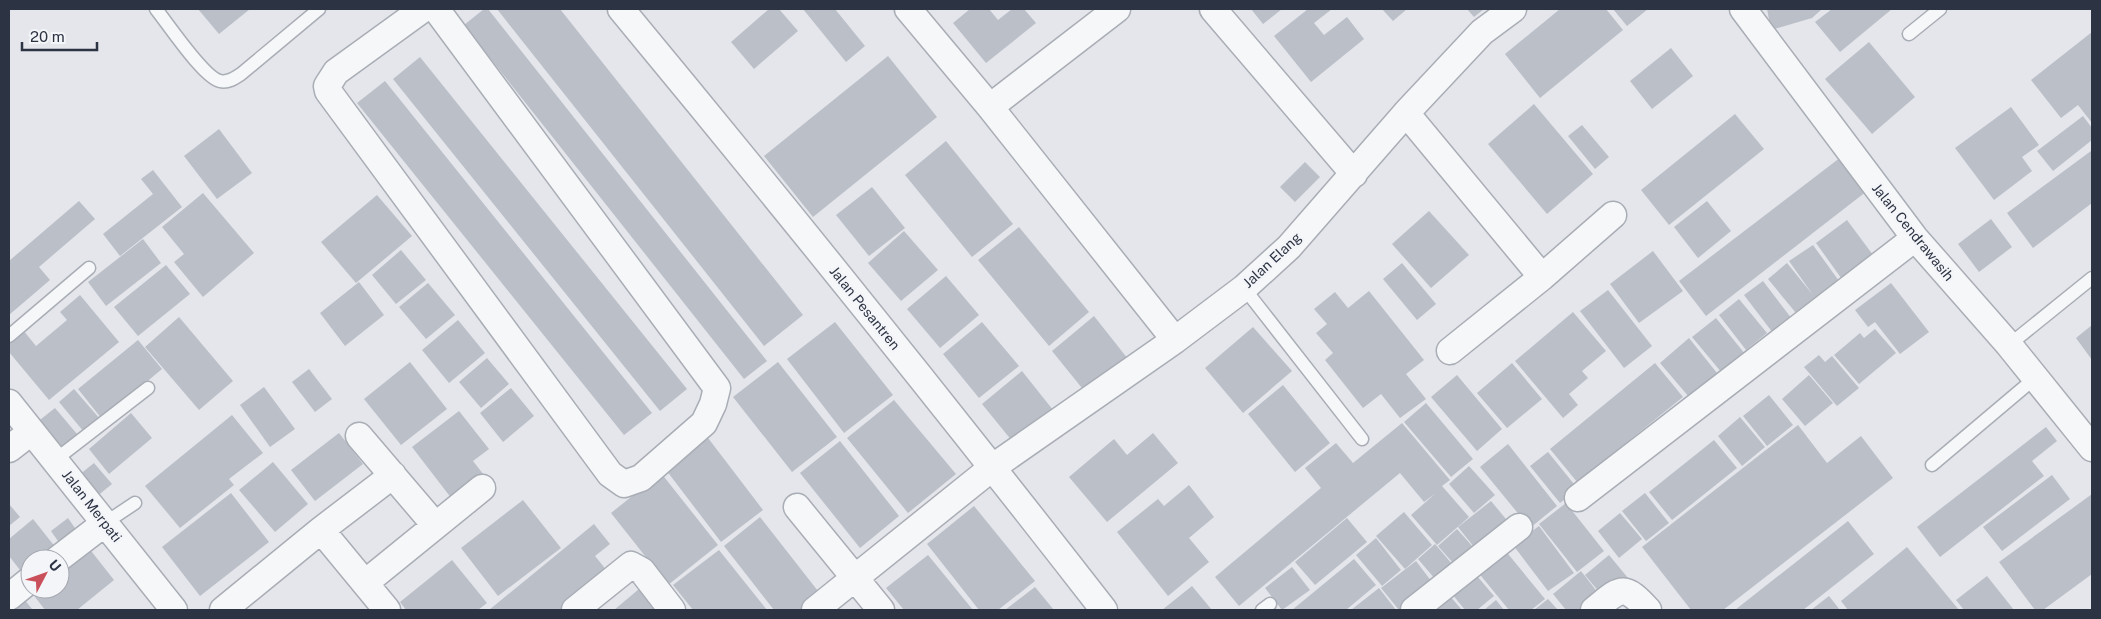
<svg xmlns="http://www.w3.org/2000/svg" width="2101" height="619" font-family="'Public Sans',sans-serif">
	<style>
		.building { fill: #bbbfc8 }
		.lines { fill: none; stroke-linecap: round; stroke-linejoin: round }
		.service-casing { stroke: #a9adb5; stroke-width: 15 }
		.minor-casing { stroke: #a9adb5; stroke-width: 29 }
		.service { stroke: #f6f7f9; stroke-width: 12 }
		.minor { stroke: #f6f7f9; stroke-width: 26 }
		.labels { text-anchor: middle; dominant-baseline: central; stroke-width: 5; stroke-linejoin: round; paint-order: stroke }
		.street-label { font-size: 14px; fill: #2c3343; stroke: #f4f5f8 }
	</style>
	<rect width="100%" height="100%" fill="#e4e6eb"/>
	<path class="building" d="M198 9H250L219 34Z
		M484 9H488L767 361 744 379 464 25Z
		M497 9H560L803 315 764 346Z
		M769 9H779L798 31 754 69 731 42Z
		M803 9H835L865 46 846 62Z
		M970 9H989L998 20 1012 9H1024L1036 23 986 63 953 23Z
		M1251 9H1282L1263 24Z
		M1308 9H1332L1314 23 1324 35 1347 17 1364 39 1311 82 1274 36Z
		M1382 9H1407L1393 21Z
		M1467 9H1484L1474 17Z
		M1560 9H1606L1623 30 1540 98 1505 54Z
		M1613 9H1648L1627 26Z
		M1767 9H1822L1812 18 1771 30Z
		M1832 9H1892L1840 52 1815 22Z
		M2092 32V123L2078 105 2061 118 2031 80Z
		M1869 42 1915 97 1872 134 1825 79Z
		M1671 48 1693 76 1652 109 1630 81Z
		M888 56 937 117 813 217 764 156Z
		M420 57 687 389 660 411 393 79Z
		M385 81 652 413 624 435 357 103Z
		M1534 104 1593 174 1547 214 1488 144Z
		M2011 107 2039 145 2022 157 2032 171 1994 200 1955 148Z
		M1735 114 1764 149 1669 225 1641 190Z
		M2083 116 2092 128V140L2053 171 2037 151Z
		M1582 125 1609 157 1595 169 1568 136Z
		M219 129 252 173 217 199 184 156Z
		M946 141 1013 224 972 257 905 175Z
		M2091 151 2092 203 2033 248 2007 213Z
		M1841 157 1867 191 1706 316 1679 281Z
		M1305 162 1320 177 1295 202 1280 187Z
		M153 170 182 207 120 256 103 234 153 194 141 179Z
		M872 187 905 228 869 256 836 215Z
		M203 193 254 253 203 297 174 262 184 254 162 227Z
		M377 195 412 236 356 283 321 242Z
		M79 201 95 219 39 267 50 280 9 315V261Z
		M1707 201 1731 231 1698 258 1674 227Z
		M1429 211 1469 255 1431 288 1392 244Z
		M1991 219 2012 247 1979 272 1958 244Z
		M1847 220 1876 259 1844 282 1816 243Z
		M1019 227 1089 312 1049 346 978 260Z
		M904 231 938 270 901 301 868 263Z
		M143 239 161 263 106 306 88 282Z
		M1813 245 1839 281 1796 313 1768 279 1787 263 1813 295 1789 261Z
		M401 250 426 280 396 304 372 275Z
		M1653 251 1683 291 1639 323 1610 284Z
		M1402 263 1436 304 1417 320 1383 279Z
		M166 265 190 294 138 336 114 307Z
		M946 276 979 315 940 348 907 309Z
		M1763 281 1792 319 1773 333 1744 295Z
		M359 282 384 315 345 346 320 313Z
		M428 283 455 315 426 339 399 307Z
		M1891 283 1929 332 1900 354 1875 322 1868 327 1855 310Z
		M1608 290 1652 346 1624 368 1580 311Z
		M1369 291 1424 360 1406 374 1426 399 1400 418 1381 394 1363 408 1325 360 1333 353 1316 333 1327 324 1314 309 1335 292 1348 308Z
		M80 295 119 342 49 400 9 352V342L23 330 36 346 67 320 60 312Z
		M1739 299 1767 333 1746 350 1719 315Z
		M1573 312 1606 351 1582 371 1588 378 1569 394 1578 405 1563 418 1515 361Z
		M1094 316 1128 359 1086 393 1052 351Z
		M179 317 233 381 199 410 145 347Z
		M1716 318 1745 354 1722 373 1692 337Z
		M458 320 485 353 449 383 422 350Z
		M835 322 893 395 844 433 787 359Z
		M982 322 1019 366 979 398 943 354Z
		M2092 325V360L2076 338Z
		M1253 327 1292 371 1243 413 1205 368Z
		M1875 329 1896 353 1859 384 1834 355 1860 333 1864 338Z
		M1689 338 1717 373 1689 397 1660 363Z
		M138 340 162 369 102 419 78 389Z
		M1819 355 1825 362 1832 356 1859 388 1837 406 1804 367Z
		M487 358 509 384 481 408 459 382Z
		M410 362 447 409 401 445 364 399Z
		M778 362 837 437 792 472 733 397Z
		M1512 363 1542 399 1507 428 1477 393Z
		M1655 363 1683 397 1611 455 1614 457 1582 488 1550 449Z
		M309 369 332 399 315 412 292 382Z
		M1022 371 1057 415 1017 447 982 404Z
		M1457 375 1502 429 1477 451 1431 397Z
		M1809 375 1833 403 1805 426 1782 399Z
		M1283 385 1330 443 1295 472 1248 414Z
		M264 387 295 429 270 447 240 405Z
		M511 388 534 416 503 442 480 413Z
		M74 389 100 419 84 432 59 402Z
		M1769 395 1793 425 1767 446 1743 416Z
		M894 400 956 474 908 513 847 438Z
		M1426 403 1473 459 1451 477 1404 422Z
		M55 408 77 434 59 450 36 423Z
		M459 411 489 449 473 461 487 479 455 503 412 447Z
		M131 413 152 438 109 474 89 449Z
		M232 415 263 453 229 479 234 485 180 528 145 486Z
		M1740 417 1765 447 1742 466 1718 436Z
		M1402 423 1450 480 1442 486 1469 517 1437 545 1411 515 1436 493 1424 502 1400 473 1239 606 1215 577 1321 488 1305 468 1336 443 1353 463Z
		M1798 425 1827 463 1861 436 1893 478 1723 610H1691L1642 547Z
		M2046 427 2057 441 2032 461 2044 476 1940 557 1917 527Z
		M339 433 363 464 315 501 291 470Z
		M1153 433 1178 463 1107 522 1069 477 1114 439 1127 455Z
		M705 434 763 510 721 542 663 466Z
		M1714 440 1737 468 1672 520 1649 492Z
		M840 441 899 516 860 548 800 473Z
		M1508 444 1557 506 1530 528 1480 467Z
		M1548 452 1578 489 1560 503 1530 466Z
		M273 462 308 504 275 532 239 490Z
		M94 463 112 484 96 497 79 475Z
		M1469 466 1495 495 1474 513 1449 484Z
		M661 473 718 545 668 585 611 513Z
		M2052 475 2070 499 2002 551 1983 527Z
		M1189 485 1214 517 1189 538 1209 562 1168 596 1117 532 1158 499 1164 506Z
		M231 493 269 542 200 596 162 547Z
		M1645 493 1669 523 1646 541 1622 511Z
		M2092 494V574L2043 610H2035L1999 562Z
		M523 500 561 548 498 596 461 548Z
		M1491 501 1515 530 1482 557 1458 527Z
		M1566 503 1604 551 1577 572 1539 524Z
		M9 504 20 517 9 526Z
		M974 506 1035 581 998 610H979L927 544Z
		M1404 512 1432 545 1405 569 1376 536Z
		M1620 513 1642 539 1619 558 1598 531Z
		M760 517 825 600 812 610H774L724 546Z
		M68 518 77 531 60 544 51 531Z
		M1347 518 1367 542 1315 585 1295 562Z
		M33 519 60 553 52 559H30V577L27 579 9 556V539Z
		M1848 521 1874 554 1803 610H1735Z
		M594 524 610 544 595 556 612 577 571 610H489Z
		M1539 526 1574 573 1548 591 1513 545Z
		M1457 529 1481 556 1461 572 1438 546Z
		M1376 538 1401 570 1382 586 1356 555Z
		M1435 544 1458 571 1441 586 1418 559Z
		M88 547 114 580 77 610H45L32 593 37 589H60V570Z
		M1907 547 1959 610H1848L1841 601Z
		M1504 549 1545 599 1531 610H1509L1477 571Z
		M719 550 767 610H693L673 585Z
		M928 555 973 610H904L886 588Z
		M1609 555 1628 578 1604 598 1585 575Z
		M1354 559 1376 585 1346 610H1292Z
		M452 560 487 603 478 610H406L400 602Z
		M1416 561 1435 586 1405 610H1399L1381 588Z
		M1292 567 1310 590 1282 610 1265 588Z
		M1472 570 1494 596 1477 610H1465L1448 589Z
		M1581 571 1602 598 1587 610H1566L1553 594Z
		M1987 576 2014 610H1964L1956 600Z
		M1192 586 1212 610H1162Z
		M1035 587 1054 610H1005Z
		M1379 588 1396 610H1351Z
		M1443 588 1462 610H1417Z
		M639 589 657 610H614Z
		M1829 596 1840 610H1811Z
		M23 598 33 610H9Z
		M1548 599 1558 610H1534Z
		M1496 600 1504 610H1484Z"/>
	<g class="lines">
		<g class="service-casing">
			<path id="service" d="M156 9C168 24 204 78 220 81 228 83 235 78 241 74L319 9
				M1909 34 1940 9
				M1244 288 1362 439
				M9 336 89 268
				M2009 345 2092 278
				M55 460 148 388
				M1932 465 2035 378
				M105 523 135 503
				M1262 610 1270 604"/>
		</g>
		<g class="minor-casing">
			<path id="minor" d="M423 9 336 72 327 86 328 91 610 474 624 484 641 478 704 423 713 404 717 388 436 9
				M621 9C785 207 946 407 1104 610
				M908 9 990 107 1175 340
				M1213 9 1354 174
				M1743 9 1915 238 2009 345 2092 448
				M990 107 1117 9
				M1406 113 1542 277 1613 215
				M1450 351 1542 277
				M9 403 174 610
				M359 436 435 525
				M9 449 31 432
				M1578 498 1915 238
				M797 507 881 610
				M58 559 105 523
				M365 583 482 488
				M9 597 30 580
				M223 610 321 530
				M387 610 321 530 393 475
				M575 610 631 565 642 571 672 610
				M815 610 993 467 1175 340 1244 288 1289 247 1406 113 1482 32 1513 9
				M1414 610 1519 527
				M1594 610C1620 589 1623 582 1648 610"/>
		</g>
		<use href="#service" class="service"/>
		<use href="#minor" class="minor"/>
	</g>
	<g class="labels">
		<g class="street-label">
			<text transform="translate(1913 232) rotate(51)">Jalan Cendrawasih</text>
			<text transform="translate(1272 260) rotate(-43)">Jalan Elang</text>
			<text transform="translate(865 308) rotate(51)">Jalan Pesantren</text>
			<text transform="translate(92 506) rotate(52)">Jalan Merpati</text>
		</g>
	</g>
	<rect width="2101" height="619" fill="none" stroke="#2c3343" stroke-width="20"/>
	<g transform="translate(45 574) rotate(49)"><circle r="24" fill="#f4f5f8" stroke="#a4a7b0"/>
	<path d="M0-4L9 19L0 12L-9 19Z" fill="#c9505a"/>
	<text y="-8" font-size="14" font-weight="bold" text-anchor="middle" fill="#2c3343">U</text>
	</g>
	<path d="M22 42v8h75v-8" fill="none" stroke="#2c3343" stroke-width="2.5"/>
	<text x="30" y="42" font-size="15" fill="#2c3343" stroke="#f4f5f8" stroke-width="4" paint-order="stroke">20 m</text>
</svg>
